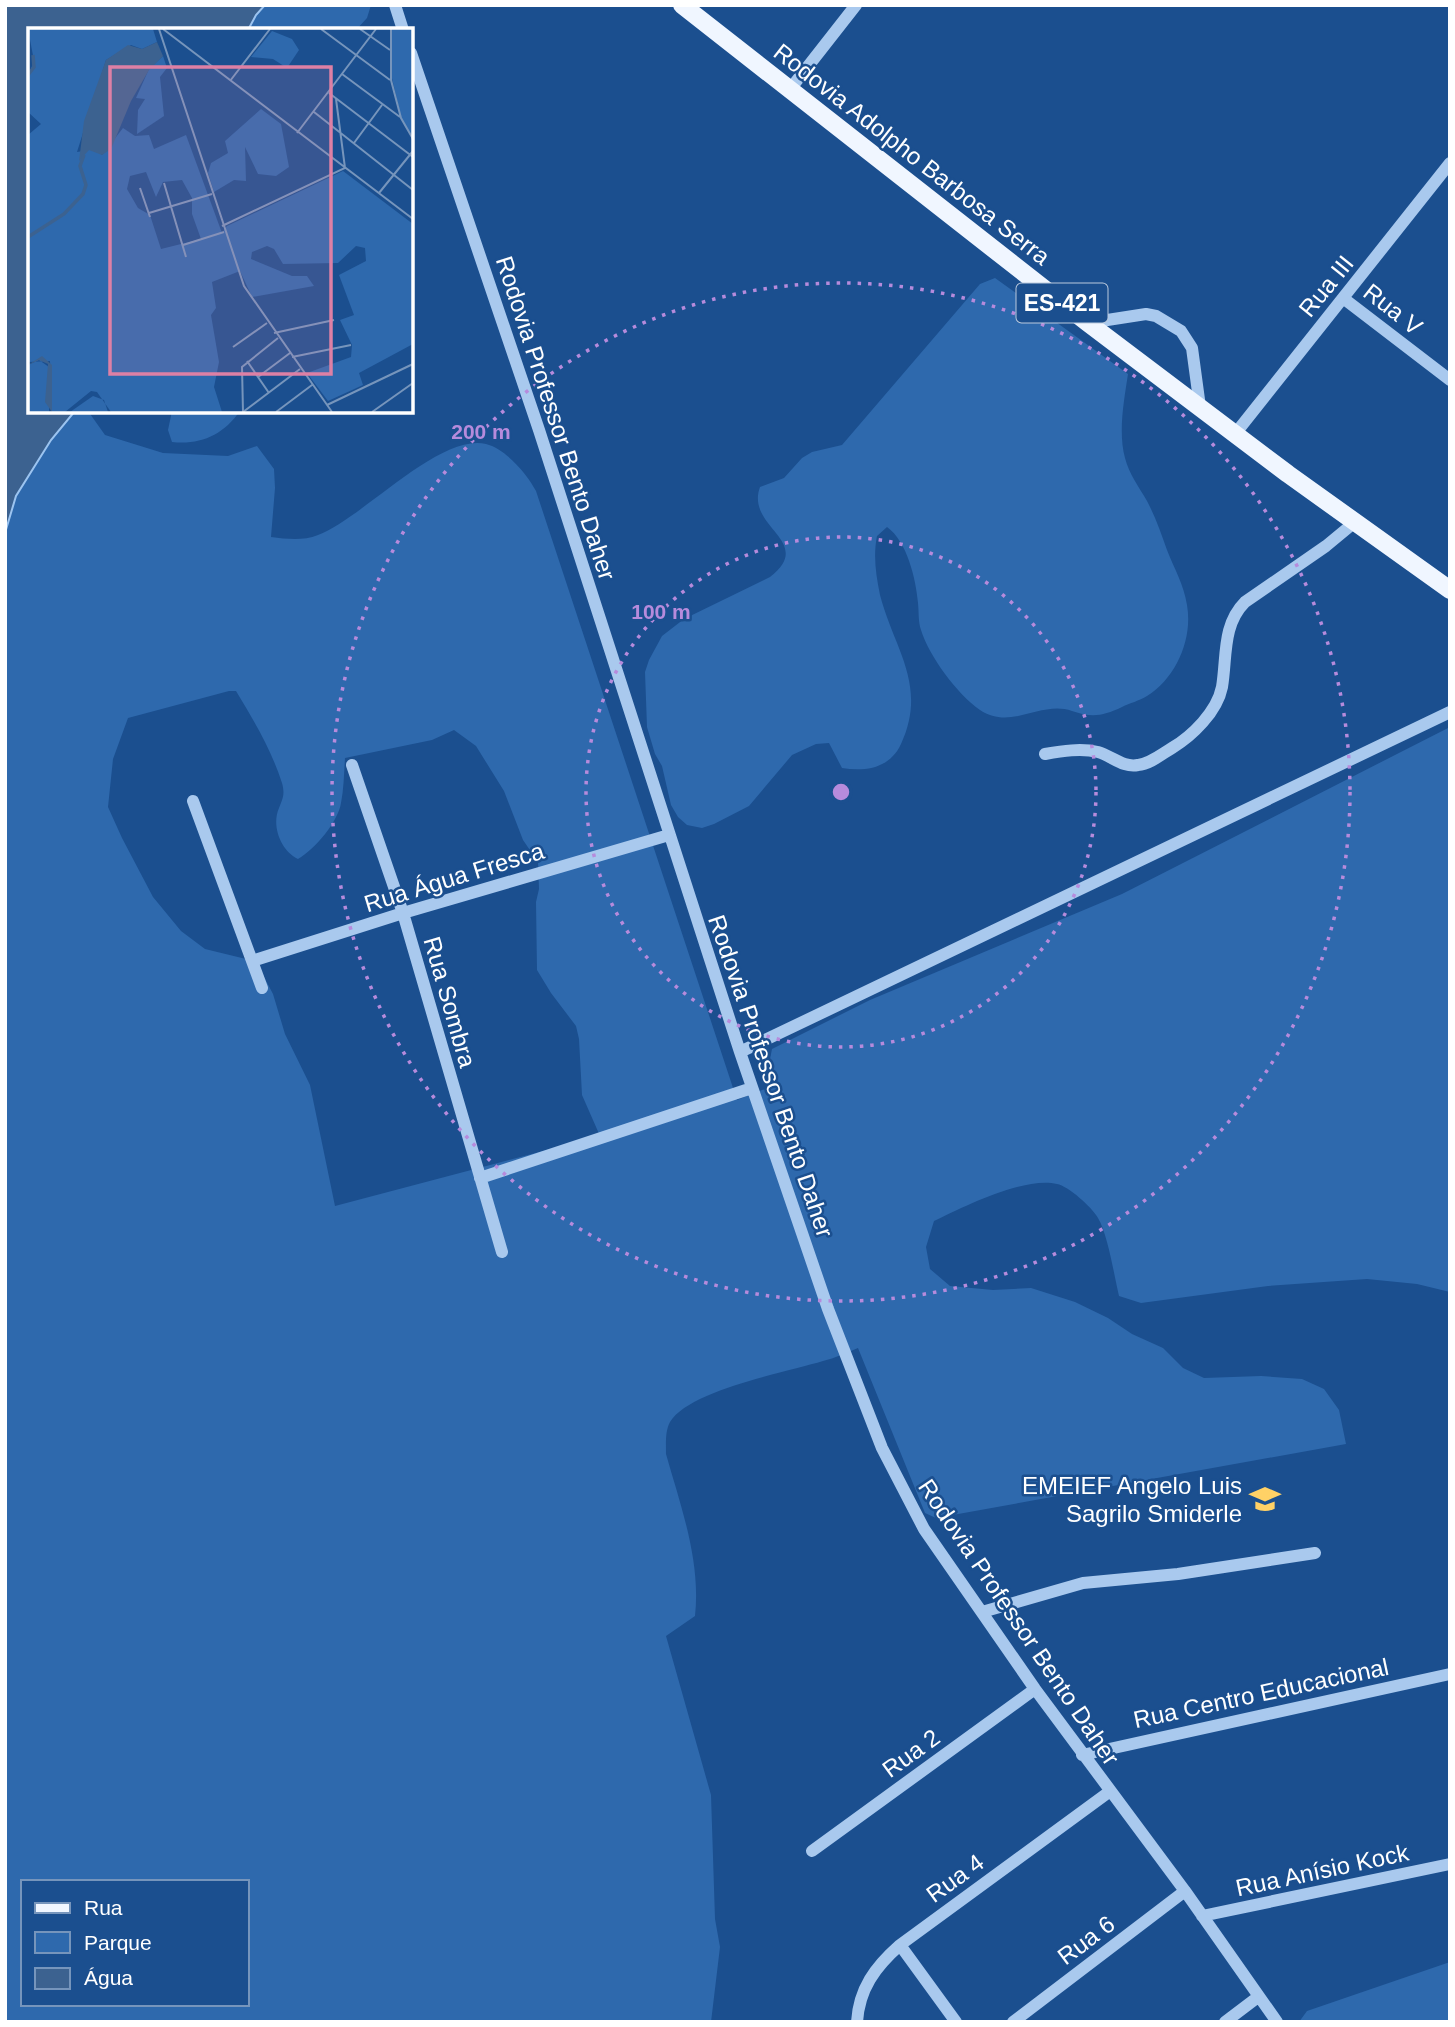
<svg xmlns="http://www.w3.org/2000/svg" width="1455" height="2027" font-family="Arial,sans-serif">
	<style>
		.green { fill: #2e69ad; fill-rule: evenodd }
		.water { fill: #3c6290; stroke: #9cc4f0; stroke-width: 2 }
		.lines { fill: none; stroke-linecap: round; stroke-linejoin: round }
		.minor { stroke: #a9c9ee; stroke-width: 12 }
		.major { stroke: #f0f6ff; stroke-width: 18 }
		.ring { fill: none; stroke: #b68bdc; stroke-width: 3.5; stroke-dasharray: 3.5 7 }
		.labels { text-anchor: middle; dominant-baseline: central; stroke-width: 5; stroke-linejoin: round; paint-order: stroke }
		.shield { fill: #1b4f8f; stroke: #bbcadd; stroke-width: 2 }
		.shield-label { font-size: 23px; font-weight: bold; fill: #fff }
		.street-label { font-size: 24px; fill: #fff; stroke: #1b4f8f }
		.poi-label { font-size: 24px; fill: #fff; stroke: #1b4f8f; text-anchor: end }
		.inset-river { fill: none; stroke: #3c6290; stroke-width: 3.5 }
		.inset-road { fill: none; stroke: #7695bc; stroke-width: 2 }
		.view { fill: #dd80a5; fill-opacity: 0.15; stroke: #dd80a5; stroke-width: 3.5 }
		.inset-edge { fill: none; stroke: #fff; stroke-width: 3.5 }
		.centre { fill: #b68bdc; stroke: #1b4f8f; stroke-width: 3.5 }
		.ring-label { font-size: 21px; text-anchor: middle; font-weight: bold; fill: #b68bdc; stroke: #1b4f8f; stroke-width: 5; stroke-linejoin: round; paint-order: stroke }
	</style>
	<rect width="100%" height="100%" fill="#1b4f8f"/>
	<path class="green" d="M265 5H371L367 18 356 30H248L256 15Z
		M995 278 1128 374C1124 401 1118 432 1125 458 1129 474 1139 487 1147 501 1155 516 1161 533 1167 550 1174 568 1184 585 1187 605 1193 639 1176 678 1147 696 1139 701 1130 703 1122 707 1103 716 1092 718 1072 711 1041 700 1011 731 980 710 957 694 929 656 921 630 918 621 919 612 918 603 916 579 907 541 887 527L877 536C873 556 876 575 880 595 894 649 928 685 901 744 890 768 866 772 842 768L829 743 816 744 792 755 749 806 714 824 702 828 687 825 678 817 671 805 662 766 655 754 647 727 645 672 649 660 662 636 684 619 770 577C816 541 745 528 760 487L784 478 802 458 812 452 842 445 980 284Z
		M75 411H88L105 435 163 453 228 456 257 446 274 469 275 488 271 537C287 539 303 541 318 535 363 518 439 433 486 444 506 449 527 474 536 491L737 1100 770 1087 767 1074 772 1049 870 1000 1122 894 1450 727V1292L1417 1284 1367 1279 1268 1286 1141 1303 1119 1296C1114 1275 1108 1235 1098 1218 1092 1207 1068 1186 1057 1184 1025 1176 963 1207 934 1221L926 1247 930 1269 950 1286 993 1290 1031 1288 1075 1302 1108 1318 1132 1334 1163 1348 1183 1368 1204 1378 1261 1376 1302 1379 1324 1389 1339 1410 1346 1444 936 1518 925 1513 858 1348C846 1353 835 1358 823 1361 787 1372 689 1390 670 1422 665 1431 666 1444 666 1454 681 1507 701 1561 695 1616L666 1636 711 1795 715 1919 720 1947 711 2022H5V533L16 496 51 440ZM229 691H236C254 721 271 749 282 783 285 794 283 798 279 808 271 826 281 851 298 859 315 849 338 822 341 803 344 788 344 772 345 758L432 740 454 730 476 746 504 791 523 840 538 862 539 889 536 902 537 970 551 993 576 1026 579 1039 582 1095 600 1136 335 1206 310 1085 285 1034 273 994 263 975 246 959 205 949 181 931 153 897 122 838 108 807 113 759 128 718ZM23 1882H247V2004H23Z
		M172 411H240C223 435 201 445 172 442L168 430Z
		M1450 1962V2022H1299L1307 2011Z"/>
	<path class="water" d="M5 5H265L256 15 248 30H30V411H75L51 440 16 496 5 533Z"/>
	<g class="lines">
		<path class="minor" d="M395 5 403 30
			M411 53 539 430 740 1052 828 1309 882 1448 924 1529 1035 1689 1185 1891 1277 2022
			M791 88 856 5
			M1343 298 1450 380
			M1088 323 1146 314 1156 316 1181 331 1192 348 1200 407
			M1235 434 1450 163
			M1045 754C1062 751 1081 748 1098 752 1112 756 1123 768 1138 765 1150 764 1162 754 1172 748 1192 736 1217 712 1222 687 1227 657 1222 625 1245 602L1326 546 1355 522
			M352 765 403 913 502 1252
			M193 801 262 988
			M252 961 403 913 669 835
			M740 1052 1450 712
			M480 1178 752 1088
			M982 1612 1083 1583 1178 1574 1315 1553
			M1082 1755 1450 1674
			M812 1851 1035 1689
			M1202 1916 1450 1864
			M900 1945 956 2022
			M857 2022C859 1989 875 1967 900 1945L1109 1792
			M1013 2022 1185 1891
			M1225 2022 1258 1997"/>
		<path class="major" d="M682 5 1088 323 1288 474 1450 590"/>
	</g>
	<g class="ring">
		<circle cx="841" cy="792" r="255"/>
		<circle cx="841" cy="792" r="509"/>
	</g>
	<defs>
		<g id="school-bare" transform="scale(2.415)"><path d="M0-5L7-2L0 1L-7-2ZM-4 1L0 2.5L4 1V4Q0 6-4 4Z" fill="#ffd166" stroke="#1b4f8f" stroke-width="2.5" paint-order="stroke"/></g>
	</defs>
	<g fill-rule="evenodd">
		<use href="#school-bare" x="1265" y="1499"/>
	</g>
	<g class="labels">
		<rect class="shield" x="1016.5" y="283.5" width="91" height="39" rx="5"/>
		<g class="shield-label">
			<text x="1062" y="303">ES-421</text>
		</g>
		<g class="street-label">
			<text transform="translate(912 154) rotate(38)">Rodovia Adolpho Barbosa Serra</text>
			<text transform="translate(1326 286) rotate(-51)">Rua III</text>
			<text transform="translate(1393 309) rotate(38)">Rua V</text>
			<text transform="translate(556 418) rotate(72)">Rodovia Professor Bento Daher</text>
			<text transform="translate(454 877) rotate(-17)">Rua Água Fresca</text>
			<text transform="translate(450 1002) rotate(74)">Rua Sombra</text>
			<text transform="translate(771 1076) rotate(71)">Rodovia Professor Bento Daher</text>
			<text transform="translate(1019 1622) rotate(56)">Rodovia Professor Bento Daher</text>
			<text transform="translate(1261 1693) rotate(-12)">Rua Centro Educacional</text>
			<text transform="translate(911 1753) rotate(-36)">Rua 2</text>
			<text transform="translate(1322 1870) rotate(-12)">Rua Anísio Kock</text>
			<text transform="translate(955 1878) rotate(-36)">Rua 4</text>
			<text transform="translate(1086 1940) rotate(-37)">Rua 6</text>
		</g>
		<g class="poi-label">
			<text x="1242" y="1485">EMEIEF Angelo Luis<tspan x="1242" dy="28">Sagrilo Smiderle</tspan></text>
		</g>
	</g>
	<g transform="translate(28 28)">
		<rect width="385" height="385" fill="#1b4f8f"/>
		<path d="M0 1H125L129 14 114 21 103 17 78 32 49 124 67 121 74 127 95 100 107 108 121 107 126 121 158 107 194 205 199 198 315 143 385 196V316L331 345 335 357 300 373 279 345 323 329 324 317 312 292 326 287 311 247 338 233 337 220 328 218 310 235 255 236 246 221 239 218 224 224 223 231 264 248H279L286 258 224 269 212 243 184 254 188 280 183 287 191 334 186 359 194 384H83L69 364 63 363 37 384H24L22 333 0 334V107L13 96 0 84V48L6 33ZM118 144 128 169 135 154 154 152 164 170V186L173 211 133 221 122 187 110 180 99 161 102 148ZM364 1H385V112L373 89 363 46ZM244 3 264 11 271 22 259 40 245 31 223 29ZM135 28 139 40 132 49 136 88 109 106 110 82 117 71 108 70 121 41ZM233 81 253 96 261 139 248 148 230 146 217 119 218 153 206 152 186 164 180 145 183 135 200 125 197 113ZM11 332 21 339V384H0V337ZM65 368 76 372 80 384H42Z" fill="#2e69ad" fill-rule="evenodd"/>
		<path d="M129 14 135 28 121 42 103 73 83 121 74 127 61 122 51 133 56 93 78 32 100 17 114 21ZM14 328 24 337V384L17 374 20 336 11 332 0 337Z" fill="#3c6290"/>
		<path class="inset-river" d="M0 47 6 39 5 27M0 209 36 186 55 166 58 157 52 138 56 127"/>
		<path class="inset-road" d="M131 1 216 258 304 384M135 1 385 191M293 1 362 52M332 1 362 22M363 1V52L373 90 385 111M314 46 372 89M202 53 242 1M301 65 385 129M286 84 385 162M269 105 348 1M326 115 354 77M136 155 158 229M112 160 122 189M351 165 385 123M121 185 184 166M194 198 317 140 308 71M155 217 196 204M246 305 306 292M205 319 239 295M264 329 323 317M219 333 241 365M230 349 262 325M299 377 385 336M215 384 214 339 250 310M215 384 272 341M248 384 284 357M344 384 385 355"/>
		<path class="view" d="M82 39H303V346H82Z"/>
		<rect width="385" height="385" class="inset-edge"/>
	</g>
	<circle cx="841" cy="792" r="10" class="centre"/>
	<g class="ring-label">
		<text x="481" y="439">200 m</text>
		<text x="661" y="619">100 m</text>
	</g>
	<rect width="1455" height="2027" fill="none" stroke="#ffffff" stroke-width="14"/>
	<rect x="21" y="1880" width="228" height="126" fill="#1b4f8f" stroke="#7695bc" stroke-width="2"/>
	<rect x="35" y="1903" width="35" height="10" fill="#f0f6ff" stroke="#7695bc" stroke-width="2"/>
	<text x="84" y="1915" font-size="21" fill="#ffffff">Rua</text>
	<rect x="35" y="1932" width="35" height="21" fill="#2e69ad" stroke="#7695bc" stroke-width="2"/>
	<text x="84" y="1950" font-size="21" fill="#ffffff">Parque</text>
	<rect x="35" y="1968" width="35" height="21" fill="#3c6290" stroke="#7695bc" stroke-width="2"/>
	<text x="84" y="1985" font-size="21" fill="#ffffff">Água</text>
</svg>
